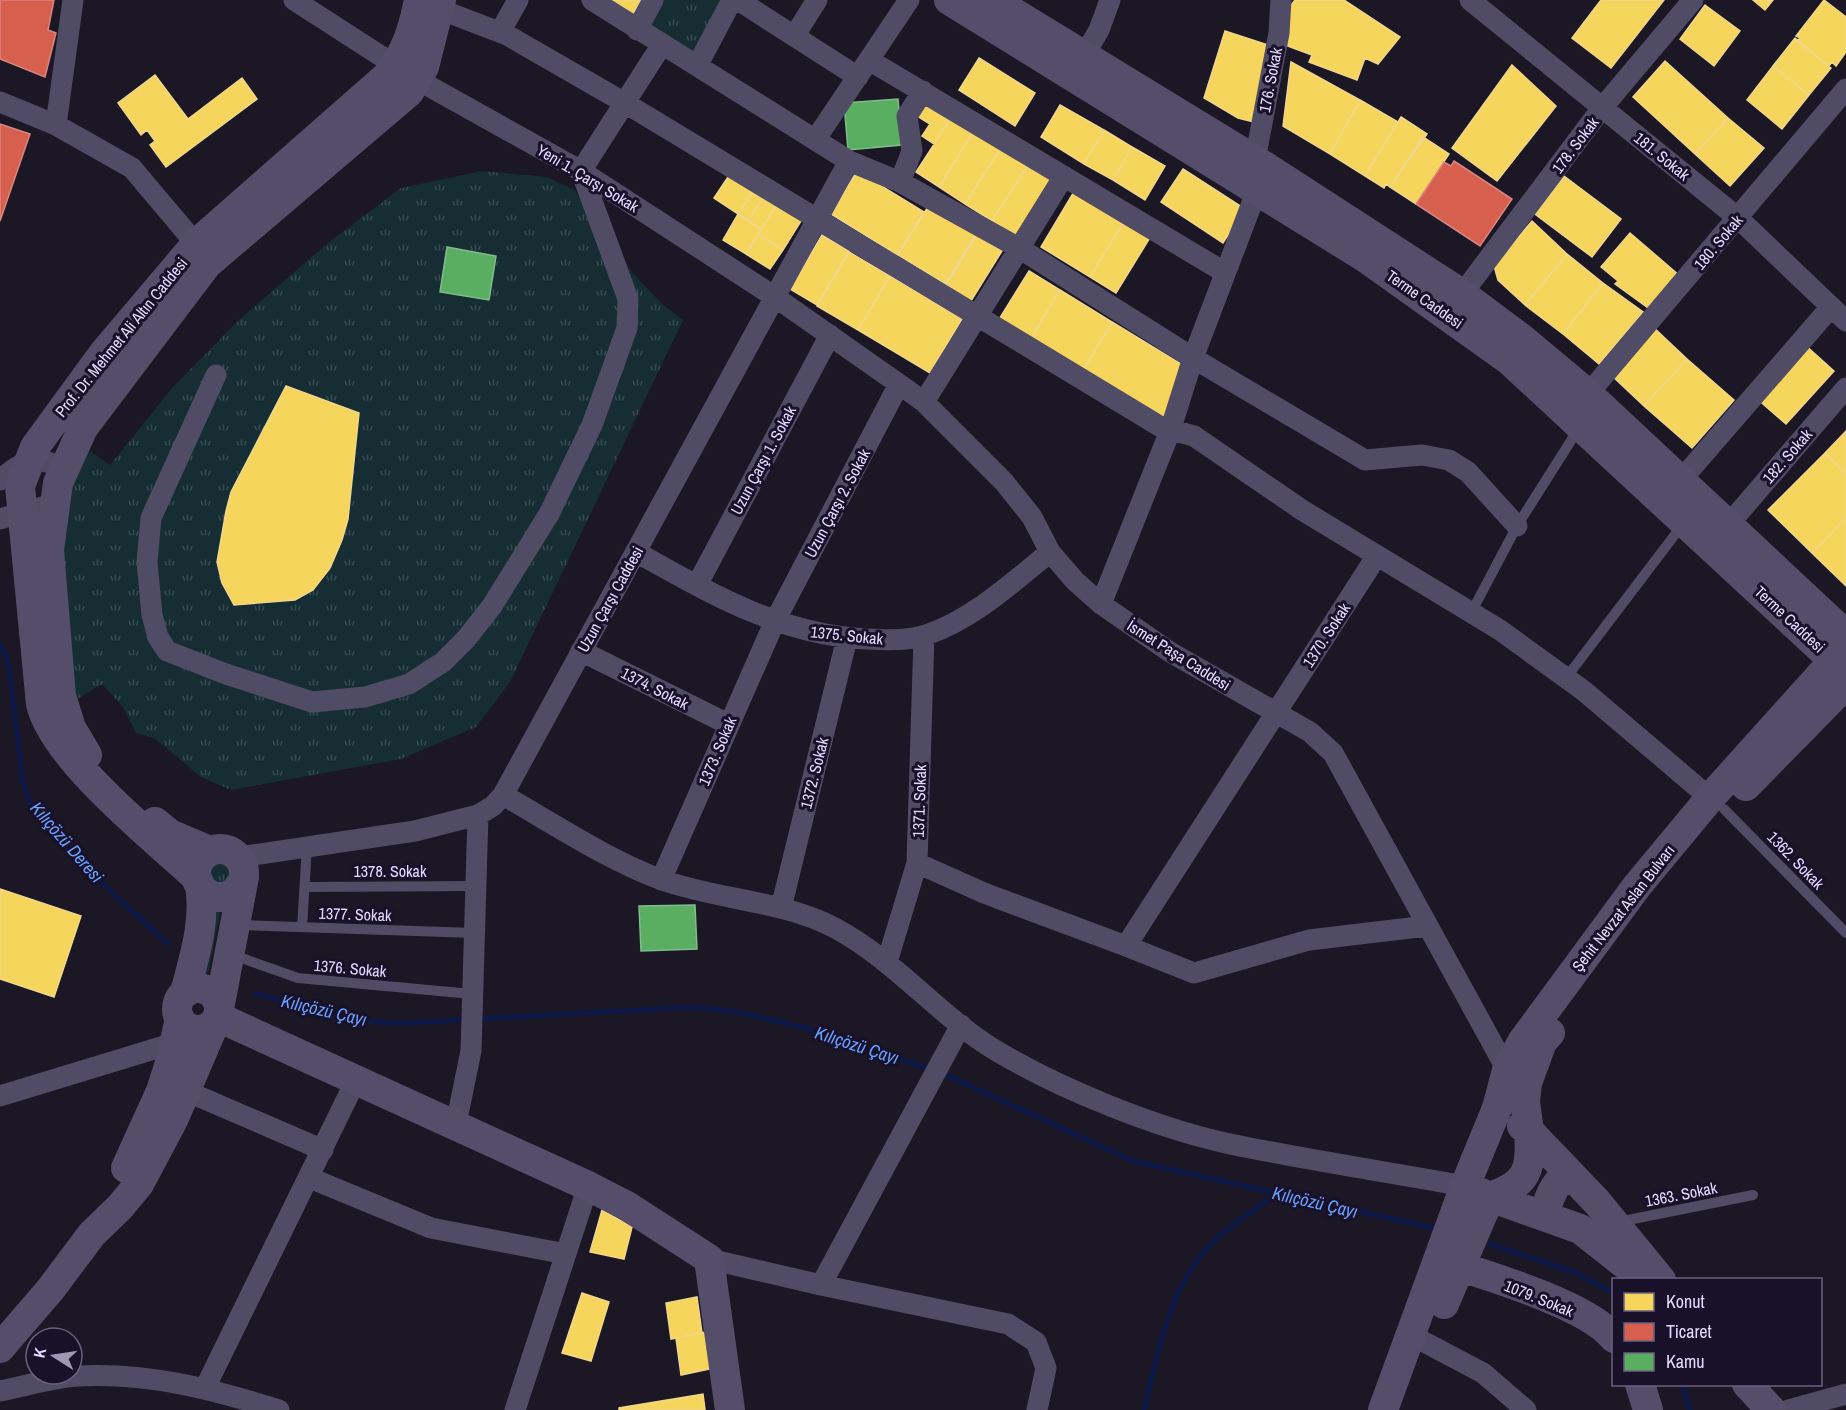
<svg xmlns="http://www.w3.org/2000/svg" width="1846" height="1410" font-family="'Archivo Narrow',sans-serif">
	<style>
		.grass { fill: url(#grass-tufts) }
		.homes { fill: #f6d55c; stroke: #f1d68d; stroke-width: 1.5 }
		.shops { fill: #d6604d; stroke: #da8582; stroke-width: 1.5 }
		.public { fill: #5aae61; stroke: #83bb90; stroke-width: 1.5 }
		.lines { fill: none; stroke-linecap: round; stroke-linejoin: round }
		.stream { stroke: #0c1847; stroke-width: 5 }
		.lane { stroke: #514c65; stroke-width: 10 }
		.street { stroke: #514c65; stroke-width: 21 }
		.secondary { stroke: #554e6b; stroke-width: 30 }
		.labels { text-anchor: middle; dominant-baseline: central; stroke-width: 6; stroke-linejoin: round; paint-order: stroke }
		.street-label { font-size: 16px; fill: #e4daff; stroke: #19112a }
		.water-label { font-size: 18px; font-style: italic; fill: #68a1ff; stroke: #19112a }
	</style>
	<defs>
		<pattern id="grass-tufts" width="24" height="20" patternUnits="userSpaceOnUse" patternTransform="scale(1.5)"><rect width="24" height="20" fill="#152d33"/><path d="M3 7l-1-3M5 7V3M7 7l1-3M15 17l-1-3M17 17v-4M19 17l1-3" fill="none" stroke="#374b52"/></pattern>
	</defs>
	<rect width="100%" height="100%" fill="#1b1724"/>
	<path class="grass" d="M653 0H732L697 66 637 30Z
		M482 171 547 177 575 190 618 257 662 304 683 320 510 682 476 727 401 759 231 790 201 777 154 738 136 733 123 707 102 684 71 703 61 505 83 446 110 465 173 387 238 321 329 242 401 188Z
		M209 871a11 11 0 1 1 22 0a11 11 0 1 1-22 0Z
		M211 905H222L208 973 203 972Z"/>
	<path class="homes" d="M610 0H641L633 14Z
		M1295 0H1344L1400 37 1378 64 1365 58 1357 80 1309 62 1312 55 1285 45 1291 5Z
		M1601 0H1664L1611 68 1572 38Z
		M1753 0H1773L1765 10Z
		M1824 0 1846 17V52L1836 66 1832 62 1829 66 1797 41 1800 38 1796 36Z
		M1705 5 1740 31 1714 66 1680 39Z
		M1225 31 1268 45 1254 122 1238 118 1204 98Z
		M1795 38 1831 68 1809 95 1773 66Z
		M979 58 1035 93 1015 126 959 90Z
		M1665 61 1728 118 1695 154 1633 97Z
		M1291 62 1360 100 1330 154 1283 126Z
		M1512 65 1556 106 1497 181 1452 148Z
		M1773 66 1809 95 1782 129 1747 100Z
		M155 75 188 119 242 78 257 99 166 167 150 145 155 141 147 130 141 135 118 103Z
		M927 100 952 116 934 144 922 136 930 124 917 116Z
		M1360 100 1398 122 1365 176 1330 154Z
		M1060 105 1104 130 1084 164 1041 137Z
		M953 115 975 129 939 187 916 172Z
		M1401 117 1427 134 1390 187 1386 184 1384 188 1365 176Z
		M1728 118 1764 148 1730 186 1695 154Z
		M975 129 1002 146 965 204 939 187Z
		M1104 130 1132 147 1113 180 1084 164Z
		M1423 137 1449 154 1416 204 1390 187Z
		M1002 146 1029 163 992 221 965 204Z
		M1132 147 1165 166 1145 200 1113 180Z
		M1029 163 1054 179 1018 237 992 221Z
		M1183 169 1245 209 1223 243 1161 202Z
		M857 171 924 212 897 255 831 214Z
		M730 174 754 190 738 214 714 198Z
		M1564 176 1621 219 1592 257 1535 214Z
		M754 190 764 196 748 221 738 214Z
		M1075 190 1125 220 1090 277 1041 247Z
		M764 196 777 205 761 229 748 221Z
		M777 205 801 221 783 250 758 234Z
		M929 205 976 234 945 284 898 255Z
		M738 214 761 229 746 254 723 240Z
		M1125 220 1151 236 1116 293 1090 277Z
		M1532 221 1567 254 1525 305 1498 280 1494 266Z
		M1630 233 1680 276 1651 310 1615 284 1618 281 1601 267Z
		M758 234 783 250 770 269 746 254Z
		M822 235 849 251 817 305 790 289Z
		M977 235 1002 251 971 301 946 285Z
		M849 252 890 276 858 330 817 306Z
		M1567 254 1603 283 1563 334 1525 305Z
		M1029 271 1060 290 1030 340 998 321Z
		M890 276 962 319 930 373 858 330Z
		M1603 283 1643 312 1599 364 1563 334Z
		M1060 290 1112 322 1082 372 1030 340Z
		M1112 322 1186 367 1167 422 1082 372Z
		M1651 325 1687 359 1644 406 1610 374Z
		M1804 344 1834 371 1786 424 1756 398Z
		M1687 359 1734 400 1692 448 1644 406Z
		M286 386 359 413 348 519 342 540 330 568 313 590 295 600 234 605 222 583 217 562 226 511 231 492Z
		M1846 431V474L1825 453Z
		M1825 453 1846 474V518L1812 553 1768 510Z
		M1846 518V586L1812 553Z
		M0 889 81 916 54 997 0 979Z
		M602 1210 632 1227 624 1259 590 1252Z
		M582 1293 609 1302 591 1361 562 1353Z
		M697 1297 702 1333 671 1339 666 1303Z
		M706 1332 710 1369 681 1375 676 1338Z
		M703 1394 705 1410H619V1408Z"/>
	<path class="shops" d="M0 0H54L48 30 56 33 45 77 0 59Z
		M0 124 30 134 0 221Z
		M1454 161 1512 199 1480 246 1416 204 1444 162 1451 166Z"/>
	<path class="public" d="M898 99 902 145 848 150 844 103Z
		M447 247 496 256 489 300 440 292Z
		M695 905 697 949 641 951 639 906Z"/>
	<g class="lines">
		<path class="stream" d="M0 644 8 660 23 783 31 805 44 823 88 870 168 944
			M255 993C292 1003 328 1017 367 1021 400 1025 435 1022 468 1019
			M478 1019 693 1007 737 1012 802 1027 930 1069
			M942 1073 1133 1161 1438 1229
			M1490 1244 1574 1272 1614 1293
			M1682 1384 1690 1410
			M1144 1410C1158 1352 1170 1282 1216 1239 1234 1222 1258 1208 1278 1193"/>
		<path class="lane" d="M1471 613 1517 526 1579 428
			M1566 678 1683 524
			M1724 809 1846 933
			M305 887 476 886
			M238 925 474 933
			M302 927 307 846
			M233 955 298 978 472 994
			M1618 1222 1753 1195"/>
		<path class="street" d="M294 0 418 80 581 171 775 297 899 384 924 402 1004 482 1032 517 1050 552 1075 581 1101 604 1170 652 1310 732 1333 753 1507 1070
			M592 0 849 161 900 182 1019 248 1193 358 1365 460 1422 455 1449 460 1468 472 1517 526
			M738 0 858 77
			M1470 0 1738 218 1846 321
			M439 9 507 35 625 103 1161 427 1194 436 1302 510 1500 630 1584 691 1710 798
			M637 30 653 0
			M500 32 518 0
			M795 35 817 0
			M1085 54 1099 30 1110 0
			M869 60 1224 272
			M697 66 732 0
			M0 102 56 125 73 0
			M56 125 132 168 196 244
			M815 140 909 0
			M1255 160 1279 33 1281 0
			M900 182 912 151 907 116 923 91
			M1462 294 1602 108 1693 0
			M216 375 151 518 147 562 152 615 158 637 167 651 226 674 312 702 365 697 409 684 443 662 466 639 492 606 549 514 592 425 627 328 628 299 581 171 661 46
			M1588 394 1846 89
			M924 402 1064 176
			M0 480C23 459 37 455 65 469
			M1681 480 1831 307
			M0 519 56 503
			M1729 524 1846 388
			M636 552C710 593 780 635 867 639 886 640 908 641 926 635 973 619 1012 583 1050 552
			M697 585 830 335
			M1101 604 1170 431 1193 358 1257 190
			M581 651 728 724
			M503 795C554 824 606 859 662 880 718 900 781 900 835 928 895 960 938 1015 995 1050 1060 1089 1156 1128 1230 1144 1308 1160 1387 1172 1465 1186
			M239 857 415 831 478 815 493 806 503 795 849 161
			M917 863 984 893 1126 946 1376 557
			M661 880 774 623 899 384
			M781 908 847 638
			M1126 946 1194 973 1309 940 1427 926
			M887 962 917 863 924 636
			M186 1091 323 1150
			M0 1096 174 1043
			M456 1124 471 1051 478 815
			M310 1178 431 1228 566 1254
			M709 1259 821 1285 1008 1324 1036 1342 1046 1368 1037 1410
			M821 1285 961 1025
			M1411 1335 1483 1373 1526 1410
			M205 1388 356 1080
			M0 1391C25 1386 51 1378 77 1376 147 1372 212 1389 279 1410
			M515 1410 588 1186
			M1788 1410 1846 1394"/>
		<path class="secondary" d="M949 0 1366 258 1509 360 1846 672
			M993 0 1255 160 1462 294 1521 338 1588 394 1846 635
			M87 755 71 728 61 696 49 550 58 483 83 428 207 264 409 92 424 67 441 0
			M1746 786 1846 684
			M155 822 170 834 210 851
			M196 873a24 24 0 1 1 48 0a24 24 0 1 1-48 0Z
			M197 878C154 838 54 759 41 704L20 486 35 447 103 354 196 244 386 77C406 53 413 30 419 0
			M177 1009a21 21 0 1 1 42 0a21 21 0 1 1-42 0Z
			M185 993C194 957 206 923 200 885
			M219 1009 244 877
			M218 1017 588 1186 627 1206 709 1259 730 1410
			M1550 1033 1542 1042 1527 1083 1525 1102 1529 1131 1597 1202 1661 1280
			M126 1168 161 1091 169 1066 180 1019
			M1481 1193 1490 1197C1528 1184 1532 1169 1529 1131L1522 1126
			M1545 1216C1548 1197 1554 1185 1568 1172
			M1439 1260C1482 1274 1587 1304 1614 1338
			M1444 1304 1490 1197 1580 1229 1645 1280
			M0 1348 50 1290 92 1234 120 1207 139 1184 173 1120 215 1022
			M1640 1384 1648 1410
			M1747 1384 1771 1410
			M1383 1410 1465 1186 1497 1108 1507 1070 1522 1042 1637 886 1710 798 1846 647"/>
	</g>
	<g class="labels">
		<g class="street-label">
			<text transform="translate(1270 80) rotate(-79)">176. Sokak</text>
			<text transform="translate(1575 145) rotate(-53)">178. Sokak</text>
			<text transform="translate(1662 156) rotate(39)">181. Sokak</text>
			<text transform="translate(588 178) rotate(31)">Yeni 1. Çarşı Sokak</text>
			<text transform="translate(1718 242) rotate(-50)">180. Sokak</text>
			<text transform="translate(1425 299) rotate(35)">Terme Caddesi</text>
			<text transform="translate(121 337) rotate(-51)">Prof. Dr. Mehmet Ali Altın Caddesi</text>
			<text transform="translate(1787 456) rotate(-49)">182. Sokak</text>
			<text transform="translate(763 460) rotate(-62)">Uzun Çarşı 1. Sokak</text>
			<text transform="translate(837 503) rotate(-62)">Uzun Çarşı 2. Sokak</text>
			<text transform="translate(610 599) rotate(-61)">Uzun Çarşı Caddesi</text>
			<text transform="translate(1790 619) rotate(43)">Terme Caddesi</text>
			<text transform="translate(847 635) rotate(6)">1375. Sokak</text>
			<text transform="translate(1326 635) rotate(-57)">1370. Sokak</text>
			<text transform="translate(1179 655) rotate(32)">İsmet Paşa Caddesi</text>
			<text transform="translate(655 688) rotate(27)">1374. Sokak</text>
			<text transform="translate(717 751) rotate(-67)">1373. Sokak</text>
			<text transform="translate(814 773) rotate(-76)">1372. Sokak</text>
			<text transform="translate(919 801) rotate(-88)">1371. Sokak</text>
			<text transform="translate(1796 860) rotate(46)">1362. Sokak</text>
			<text x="390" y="871">1378. Sokak</text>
			<text transform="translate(1623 908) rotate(-52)">Şehit Nevzat Aslan Bulvarı</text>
			<text transform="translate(355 914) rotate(2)">1377. Sokak</text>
			<text transform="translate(350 968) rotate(5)">1376. Sokak</text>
			<text transform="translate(1681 1194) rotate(-11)">1363. Sokak</text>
			<text transform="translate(1539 1298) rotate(22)">1079. Sokak</text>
		</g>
		<g class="water-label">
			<text transform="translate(67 842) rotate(49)">Kılıçözü Deresi</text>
			<text transform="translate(324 1010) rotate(13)">Kılıçözü Çayı</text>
			<text transform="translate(857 1045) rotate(18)">Kılıçözü Çayı</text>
			<text transform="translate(1315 1202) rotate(13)">Kılıçözü Çayı</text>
		</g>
	</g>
	<rect x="1612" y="1278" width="210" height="108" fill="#19112a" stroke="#6a617f" stroke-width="1.5"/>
	<rect x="1624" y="1293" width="30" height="18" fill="#f6d55c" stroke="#6a617f" stroke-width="1.5"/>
	<text x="1666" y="1308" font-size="18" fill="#e4daff">Konut</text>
	<rect x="1624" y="1323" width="30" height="18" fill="#d6604d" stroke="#6a617f" stroke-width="1.5"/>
	<text x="1666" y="1338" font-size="18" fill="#e4daff">Ticaret</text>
	<rect x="1624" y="1353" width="30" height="18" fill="#5aae61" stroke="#6a617f" stroke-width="1.5"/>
	<text x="1666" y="1368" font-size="18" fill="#e4daff">Kamu</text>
	<g transform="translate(54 1356) rotate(282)"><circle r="28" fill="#19112a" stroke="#6a617f" stroke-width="1.5"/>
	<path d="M0-4.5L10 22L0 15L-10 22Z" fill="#9e96b2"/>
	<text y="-9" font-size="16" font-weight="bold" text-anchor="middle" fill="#e4daff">K</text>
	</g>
</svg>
